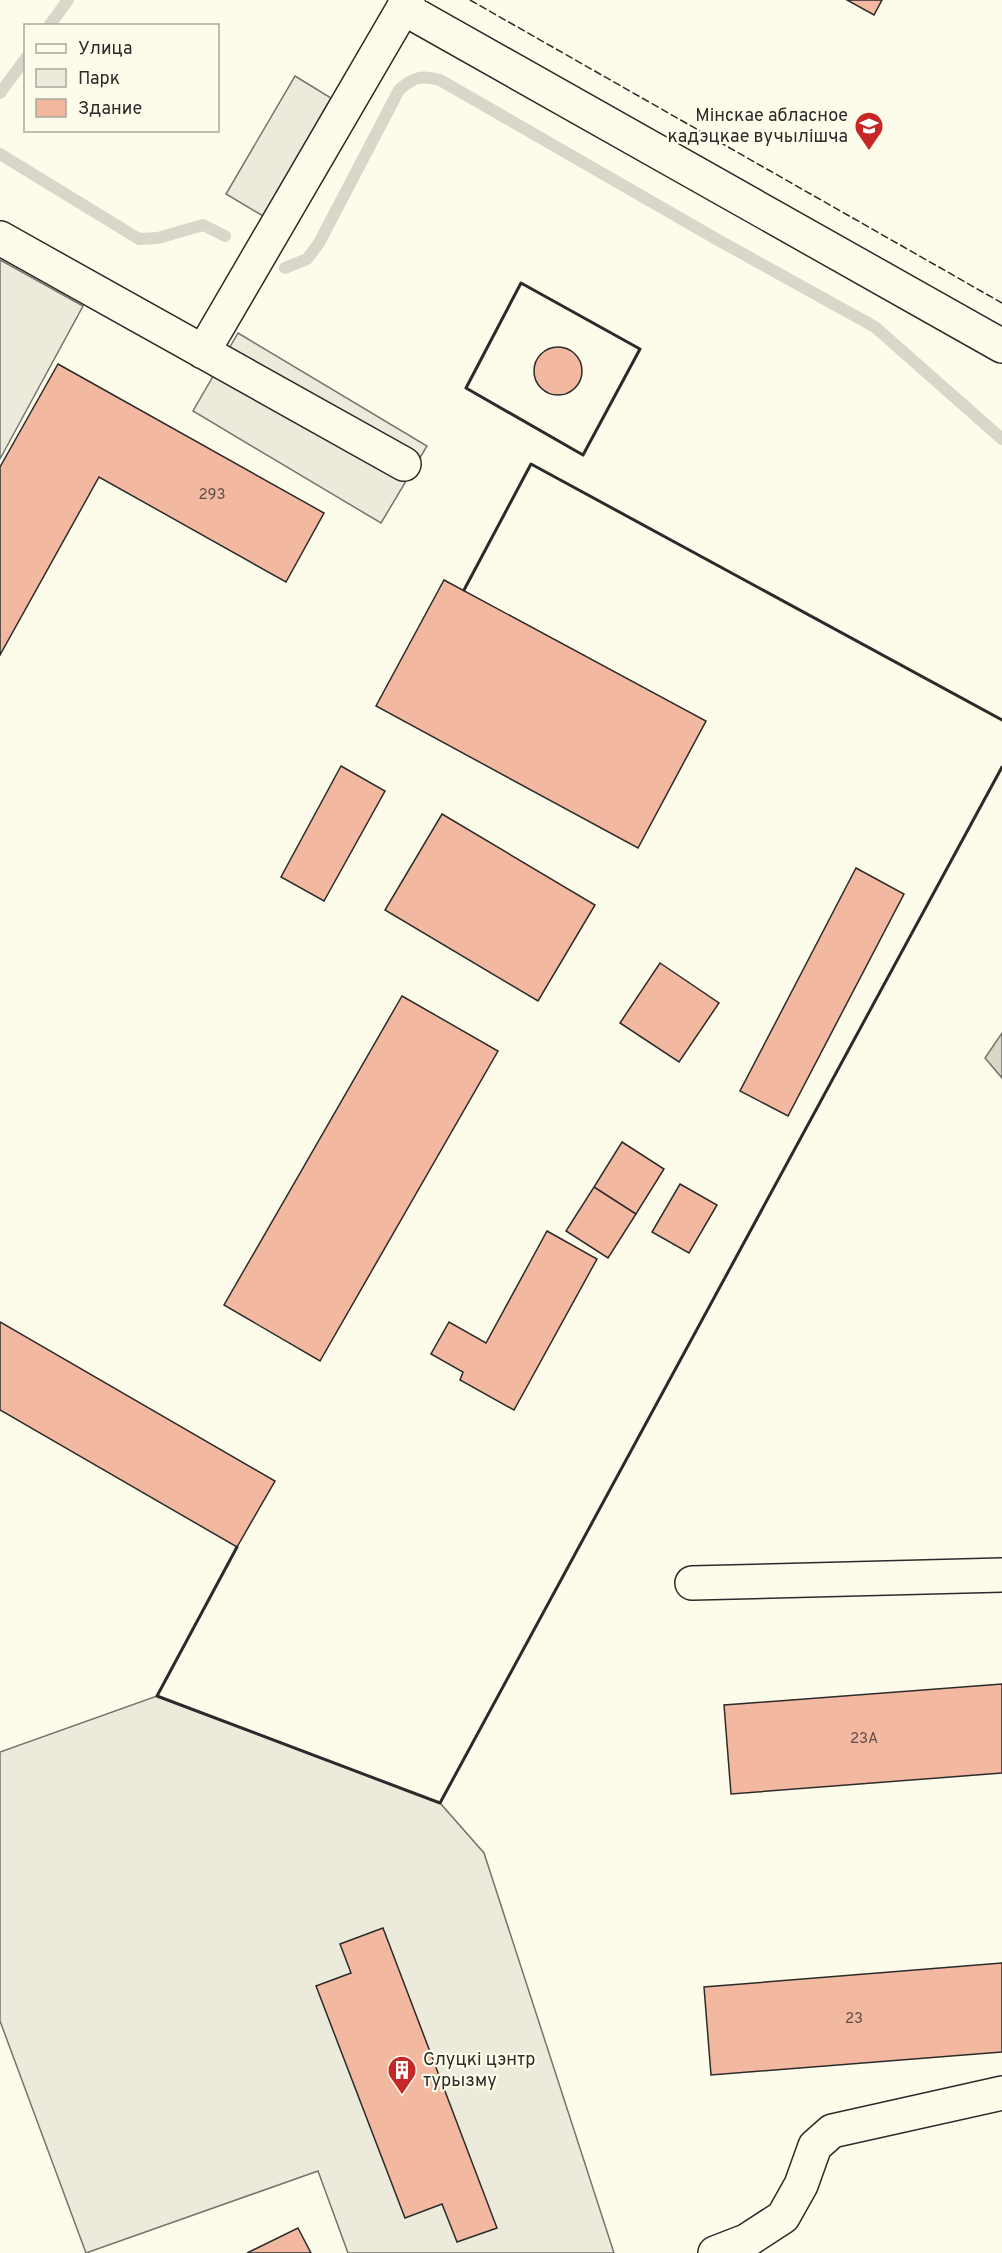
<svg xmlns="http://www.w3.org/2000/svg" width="1002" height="2253" font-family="Overpass,sans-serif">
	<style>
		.green { fill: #ecebdb; stroke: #74746e; stroke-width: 1.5 }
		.parking { fill: #eceadb; stroke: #74746e; stroke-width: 1.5 }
		.water { fill: #d8d7c9; stroke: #74746e; stroke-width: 1.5 }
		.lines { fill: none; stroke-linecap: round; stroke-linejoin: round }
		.stream { stroke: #d8d7c9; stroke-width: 12 }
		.building { fill: #f2b8a0; stroke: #2b2b2b; stroke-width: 1.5 }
		.minor-casing { stroke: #2b2b2b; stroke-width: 36 }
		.minor { stroke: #fdfbea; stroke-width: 33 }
		.fence { stroke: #2b2b2b; stroke-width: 1.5; stroke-dasharray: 8 3; stroke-linecap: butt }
		.wall { stroke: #2b2b2b; stroke-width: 3 }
		.labels { text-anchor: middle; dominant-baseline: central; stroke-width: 4.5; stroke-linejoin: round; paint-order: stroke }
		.number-label { font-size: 15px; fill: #5d4e48 }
		.poi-label { font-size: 18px; fill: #2b2b2b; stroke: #fdfbea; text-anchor: end }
	</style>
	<rect width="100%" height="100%" fill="#fdfbea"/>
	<path class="green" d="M0 260 83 306 0 459Z
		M157 1696 440 1803 484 1853 614 2253H348L318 2171 86 2253 0 2021V1752Z"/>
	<path class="parking" d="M295 76 331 98 263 216 226 194Z
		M238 333 427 446 381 523 193 411Z"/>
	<path class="water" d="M1002 1033V1078L985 1058Z"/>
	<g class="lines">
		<path class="stream" d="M49 26 68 0
			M0 93 26 58
			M0 154 139 239 158 238 203 225 225 236
			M285 268 307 259 319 243 399 90C413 77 422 75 440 80L718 240 875 327 1002 439"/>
	</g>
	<path class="building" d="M847 0H882L874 15Z
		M534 371a24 24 0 1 1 48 0a24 24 0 1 1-48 0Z
		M58 364 324 513 286 582 99 477 0 655V467Z
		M444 580 706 721 638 848 376 706Z
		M341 766 385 791 324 901 281 877Z
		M442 814 595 905 538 1001 385 910Z
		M856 868 904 894 788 1116 740 1091Z
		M660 963 719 1003 679 1062 620 1023Z
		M402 996 498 1051 320 1361 224 1305Z
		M622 1142 664 1169 636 1214 594 1187Z
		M680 1184 717 1205 689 1253 652 1232Z
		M594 1187 636 1214 608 1258 566 1231Z
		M547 1231 597 1259 514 1410 460 1380 463 1372 431 1354 449 1322 486 1343Z
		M0 1322 275 1481 237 1547 0 1410Z
		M1002 1684V1773L731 1794 724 1705Z
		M383 1928 497 2228 457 2242 442 2204 405 2218 316 1986 351 1973 340 1944Z
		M1002 1963V2052L711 2075 704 1987Z
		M298 2228 311 2253H247Z"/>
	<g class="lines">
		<g class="minor-casing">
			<path id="minor" d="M403 8 1002 346
				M0 238 404 464
				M203 352 408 0
				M692 1583 1002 1575
				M715 2253 746 2241 783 2217 801 2185 815 2146 832 2131 1002 2093"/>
		</g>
		<use href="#minor" class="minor"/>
		<path class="fence" d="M470 0 1002 303"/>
		<path class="wall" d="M521 283 640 349 583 455 466 388Z
			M464 590 531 464 1002 720
			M237 1547 157 1696 440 1803 1002 767"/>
	</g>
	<defs>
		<g id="school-pin" transform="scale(1.5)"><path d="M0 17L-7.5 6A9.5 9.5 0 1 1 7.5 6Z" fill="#c62828" stroke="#fdfbea"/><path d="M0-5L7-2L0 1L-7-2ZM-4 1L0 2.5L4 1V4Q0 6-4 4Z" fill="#fff"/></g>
		<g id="building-pin" transform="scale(1.5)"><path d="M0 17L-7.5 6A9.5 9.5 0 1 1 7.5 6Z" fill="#c62828" stroke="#fdfbea"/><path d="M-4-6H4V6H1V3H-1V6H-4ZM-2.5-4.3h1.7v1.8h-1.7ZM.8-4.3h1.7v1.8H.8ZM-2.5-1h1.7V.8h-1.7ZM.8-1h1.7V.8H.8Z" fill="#fff"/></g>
	</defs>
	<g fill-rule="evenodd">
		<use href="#school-pin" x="869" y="126"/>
		<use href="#building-pin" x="402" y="2070"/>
	</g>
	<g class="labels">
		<g class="number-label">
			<text x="212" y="495">293</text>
			<text x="864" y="1739">23А</text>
			<text x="854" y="2019">23</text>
		</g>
		<g class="poi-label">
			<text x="848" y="116">Мінскае абласное<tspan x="848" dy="21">кадэцкае вучылішча</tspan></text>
			<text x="423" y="2060" text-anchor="start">Слуцкі цэнтр<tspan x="423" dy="21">турызму</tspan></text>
		</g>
	</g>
	<rect x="24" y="24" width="195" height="108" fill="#fdfbea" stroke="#a9a89e" stroke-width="1.5"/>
	<rect x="36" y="44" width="30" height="9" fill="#fdfbea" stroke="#a9a89e" stroke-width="1.5"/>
	<text x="78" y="54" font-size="18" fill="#2b2b2b">Улица</text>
	<rect x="36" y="69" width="30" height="18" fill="#ecebdb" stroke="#a9a89e" stroke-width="1.5"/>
	<text x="78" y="84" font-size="18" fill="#2b2b2b">Парк</text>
	<rect x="36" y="99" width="30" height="18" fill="#f2b8a0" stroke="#a9a89e" stroke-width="1.5"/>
	<text x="78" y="114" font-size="18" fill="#2b2b2b">Здание</text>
</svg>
